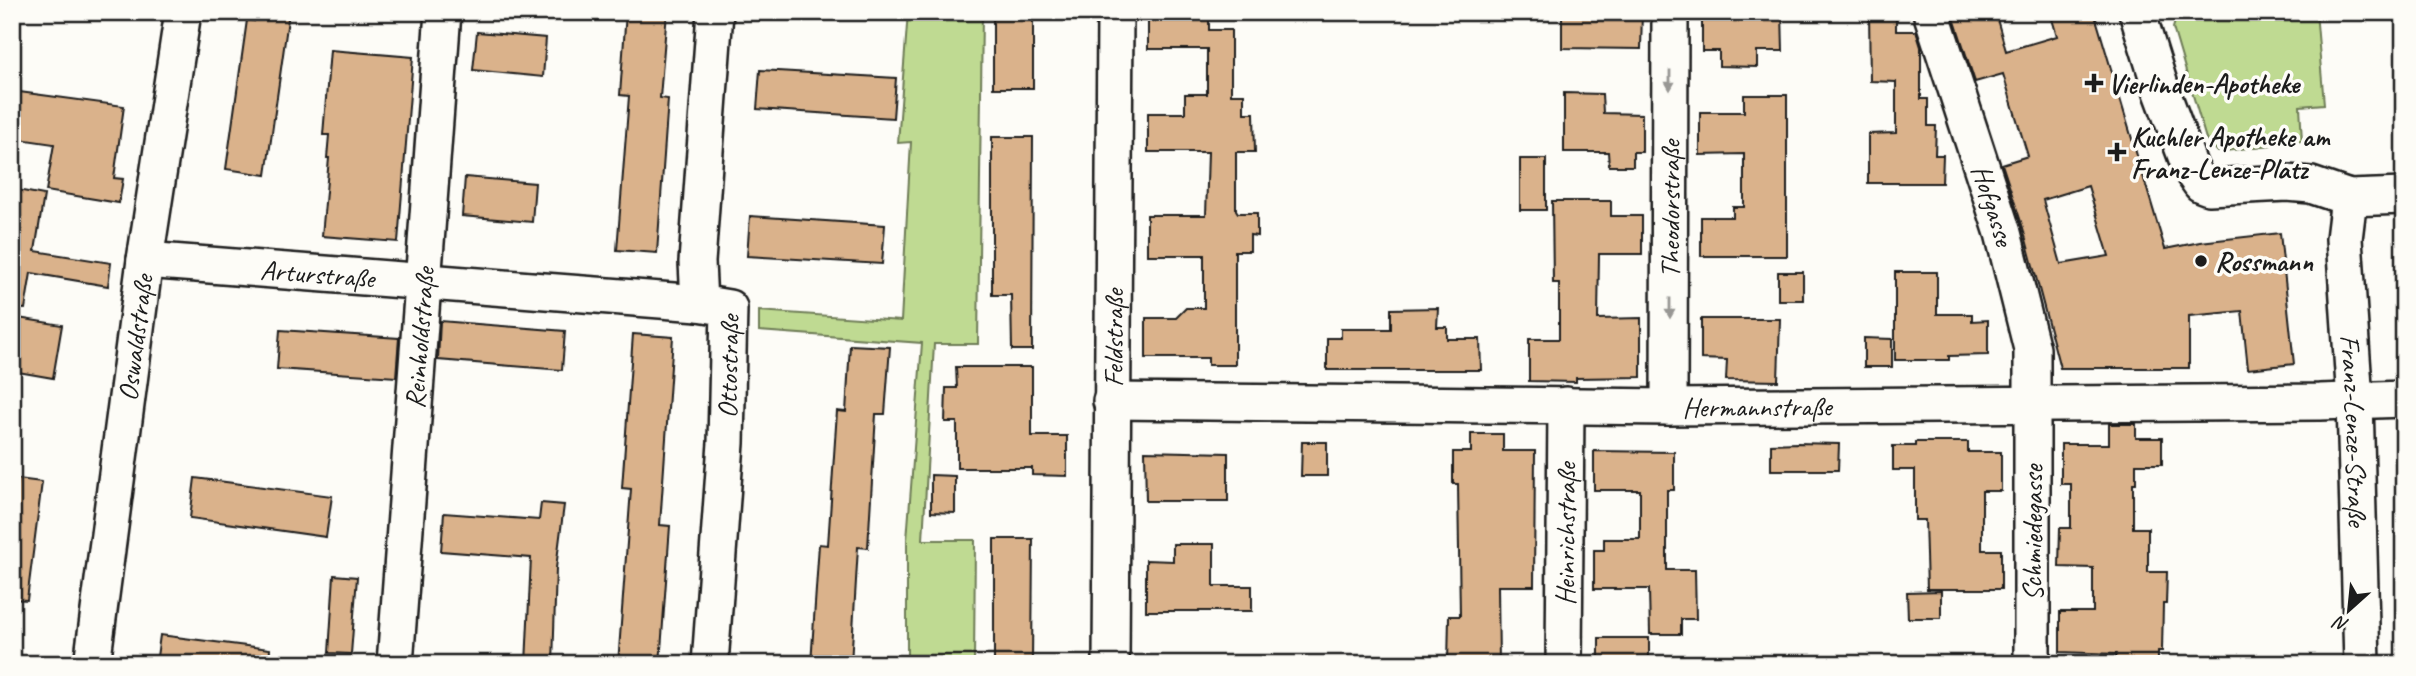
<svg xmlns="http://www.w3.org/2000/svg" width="2416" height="676" font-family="Caveat,sans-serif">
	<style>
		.green { fill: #bfda92; stroke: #6e7b57; stroke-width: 2 }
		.building { fill: #dab28b; stroke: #1c1c1c; stroke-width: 2; fill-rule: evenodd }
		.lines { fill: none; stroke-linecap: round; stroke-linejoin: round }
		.minor-casing { stroke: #1c1c1c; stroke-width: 40 }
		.minor { stroke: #fdfcf7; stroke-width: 35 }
		.oneway { fill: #989794 }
		.poi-dot { fill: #1c1c1c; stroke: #fdfcf7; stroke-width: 2.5 }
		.labels { text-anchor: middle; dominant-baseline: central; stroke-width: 7; stroke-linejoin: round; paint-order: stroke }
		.poi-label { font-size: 28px; font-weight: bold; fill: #1c1c1c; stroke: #fdfcf7; text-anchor: start }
		.street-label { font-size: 28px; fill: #1c1c1c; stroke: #fdfcf7 }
	</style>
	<rect width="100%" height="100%" fill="#fdfcf7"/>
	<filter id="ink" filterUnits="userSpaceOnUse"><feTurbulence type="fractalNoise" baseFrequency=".0143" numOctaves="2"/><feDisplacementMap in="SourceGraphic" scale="14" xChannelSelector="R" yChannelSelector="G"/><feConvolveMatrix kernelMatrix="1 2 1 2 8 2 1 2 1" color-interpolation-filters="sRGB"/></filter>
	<g filter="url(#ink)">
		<path class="green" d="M908 12H982L978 344H934L923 540H975L974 664H907V540L922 343 759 331V311L901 321 911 142 898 143Z
			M2178 12H2316L2324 104 2300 106 2302 141 2218 152 2206 139 2173 28Z"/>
		<path class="building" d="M255 12H289L266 175 226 169 247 20 254 21Z
			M626 12H667L660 98 668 99 657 253 617 250 629 96 620 95Z
			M993 12H1033V88H993Z
			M1148 12H1184V15H1209V30H1231V94H1244V113H1254L1255 152H1236V210L1238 213H1257V236L1250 235V251H1235V365H1208V358H1146V318H1176L1186 308H1204V255H1147V215H1206L1208 152H1148V113H1185V94H1207V49H1148Z
			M1562 12H1642L1641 49 1562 48Z
			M1702 12H1782L1783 51H1757V67L1719 66V51H1702Z
			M1869 12H1896V31H1916L1921 47V99H1928V126H1936L1935 155H1943L1942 183H1868V134L1896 133V82L1870 81Z
			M1952 12H1995L2006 51 2057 36 2050 12H2094L2165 249 2200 242 2280 233 2294 364 2248 369 2242 311 2189 316V368H2060L2023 228 2002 164 2028 156 2003 74 1975 82ZM2088 186 2109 256 2061 264 2043 200Z
			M477 32 546 38 543 77 473 70Z
			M330 50 413 57 398 242 322 236 329 158H327L329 135H323Z
			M760 70 896 78 893 118 757 109Z
			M12 91 124 106 114 178 123 179 119 203 46 191 54 144 12 138Z
			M1564 93 1602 94 1603 113 1642 114V152H1633V166H1609L1608 152H1564Z
			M1744 95H1787V256H1701V217H1733V207H1744V154L1700 155V112H1744Z
			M992 137H1033L1032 350H1012L1011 295H992Z
			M1520 159H1546V210H1520Z
			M465 177 535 183 532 222 462 216Z
			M12 189 44 195 35 251 111 263 108 286 31 273 25 309 12 308Z
			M1552 201H1611V216H1642V254H1599L1598 319 1641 318V377L1576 378V382L1529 381V339H1559V283H1553Z
			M750 216 885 225 882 264 747 256Z
			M1778 272H1803V300H1778Z
			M1895 272H1937V314H1972V321L1988 320V355L1949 356V360H1895Z
			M1438 308 1437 327H1447V339H1480L1481 370H1327V338H1341V329H1391V309Z
			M12 317 62 325 53 378 12 371Z
			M1701 319H1780L1778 381 1726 380 1727 360 1701 359Z
			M440 321 565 331 562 370 438 360Z
			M280 330 399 338 396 377 277 369Z
			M633 334 673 337 660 525 670 526 660 664H618L631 489 622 488Z
			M1864 338 1892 339V367H1864Z
			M850 345 890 347 885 414H876L868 548 858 547 851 664H811L819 544 828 545 837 411 846 412Z
			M956 367H1032V436H1067V476L1032 475V468H957V422H945L946 388H957Z
			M2109 424H2136V438H2162V464H2136V483H2133V528H2148V572H2167L2166 604H2163L2162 651H2158V664H2116V654L2060 652V612H2093V568L2059 567 2060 528H2071V484H2061V444H2109Z
			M1471 434H1503V451H1535L1534 586H1498L1499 664H1448L1449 616H1460L1458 484H1453V452H1471Z
			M1302 442H1327V476H1301Z
			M1915 442H1968V452H2001V491H1982V550H2001V589H1927L1925 520H1915V470H1893V446H1915Z
			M1797 443 1839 444 1838 470H1771V444Z
			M1145 451 1228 453V501H1146Z
			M1594 451 1674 452V490H1667V570H1695L1696 619H1681V634H1650L1649 589H1594V550H1604V539H1640V490H1594Z
			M931 475 955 476V513L931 512Z
			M195 478 332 496 326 537 190 518Z
			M18 479 42 482 27 600 12 599V522Z
			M541 503 564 505 556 568 553 664H526L531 558 441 551 444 513 539 520Z
			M994 539H1033L1032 664H994Z
			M1173 544H1214V586H1252V611H1146V560L1173 561Z
			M334 575 357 577 351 654 329 653Z
			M1941 591V618H1908L1907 592Z
			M160 635 270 649 269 664H156Z
			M1599 638H1649V664H1599Z"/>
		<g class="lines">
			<g class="minor-casing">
				<g id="minor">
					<path id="s1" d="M1931 12 2003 233 2032 349V664"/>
					<path d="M2137 12 2162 92 2191 170 2201 184 2209 187 2287 183 2311 185 2349 198 2404 196"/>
					<path id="s2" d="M2349 198 2344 239 2355 401 2362 664"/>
					<path id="s3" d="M145 260 699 303"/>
					<path id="s4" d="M1111 401 1669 407 2320 402 2404 399"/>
					<path id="s5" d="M1669 407 1670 12"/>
					<path id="s6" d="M92 664 145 260 183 12"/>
					<path id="s7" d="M395 664 443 12"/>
					<path id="s8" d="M710 664 726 443 729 308 699 303 697 262 715 12"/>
					<path id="s9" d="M1111 664 1115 12"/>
					<path id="s10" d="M1564 664 1566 405"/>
				</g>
			</g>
			<use href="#minor" class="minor"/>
		</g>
		<defs><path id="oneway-solid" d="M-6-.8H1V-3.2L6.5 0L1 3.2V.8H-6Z" transform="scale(1.75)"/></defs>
		<g class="oneway">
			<use href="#oneway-solid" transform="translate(1670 80) rotate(90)"/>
			<use href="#oneway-solid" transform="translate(1670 308) rotate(90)"/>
		</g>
	</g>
	<g class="poi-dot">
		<path d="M2090.5 72.5h7v7h7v7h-7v7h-7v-7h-7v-7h7z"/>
		<path d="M2113.5 141.5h7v7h7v7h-7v7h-7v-7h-7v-7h7z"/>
		<circle cx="2201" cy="261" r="7"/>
	</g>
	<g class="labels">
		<g class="poi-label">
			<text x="2108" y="83">Vierlinden-Apotheke</text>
			<text x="2131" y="136">Kuchler Apotheke am<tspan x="2131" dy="32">Franz-Lenze-Platz</tspan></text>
			<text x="2215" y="261">Rossmann</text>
		</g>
		<g class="street-label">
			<text stroke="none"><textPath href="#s1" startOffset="203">Hofgasse</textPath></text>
			<text stroke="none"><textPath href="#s5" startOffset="198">Theodorstraße</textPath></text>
			<text stroke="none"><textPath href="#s3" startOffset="173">Arturstraße</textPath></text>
			<text stroke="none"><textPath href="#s6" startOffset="329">Oswaldstraße</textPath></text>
			<text stroke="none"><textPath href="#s7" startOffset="327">Reinholdstraße</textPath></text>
			<text stroke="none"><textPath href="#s9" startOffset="326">Feldstraße</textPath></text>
			<text stroke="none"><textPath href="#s8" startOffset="298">Ottostraße</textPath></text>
			<text stroke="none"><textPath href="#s4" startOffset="646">Hermannstraße</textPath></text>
			<text stroke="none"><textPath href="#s2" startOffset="233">Franz-Lenze-Straße</textPath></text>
			<text transform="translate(2032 533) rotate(-90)">Schmiedegasse</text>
			<text stroke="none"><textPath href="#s10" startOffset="130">Heinrichstraße</textPath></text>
		</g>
	</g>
	<rect width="2416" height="676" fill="none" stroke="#fdfcf7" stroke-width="42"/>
	<rect x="21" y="21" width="2374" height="634" fill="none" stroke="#1c1c1c" stroke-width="2.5" filter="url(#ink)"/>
	<g transform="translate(2349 610) rotate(207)" stroke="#fdfcf7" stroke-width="5" paint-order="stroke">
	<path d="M0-5L12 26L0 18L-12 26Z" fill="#1c1c1c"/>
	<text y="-10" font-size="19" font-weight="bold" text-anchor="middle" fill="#1c1c1c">N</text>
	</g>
</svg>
